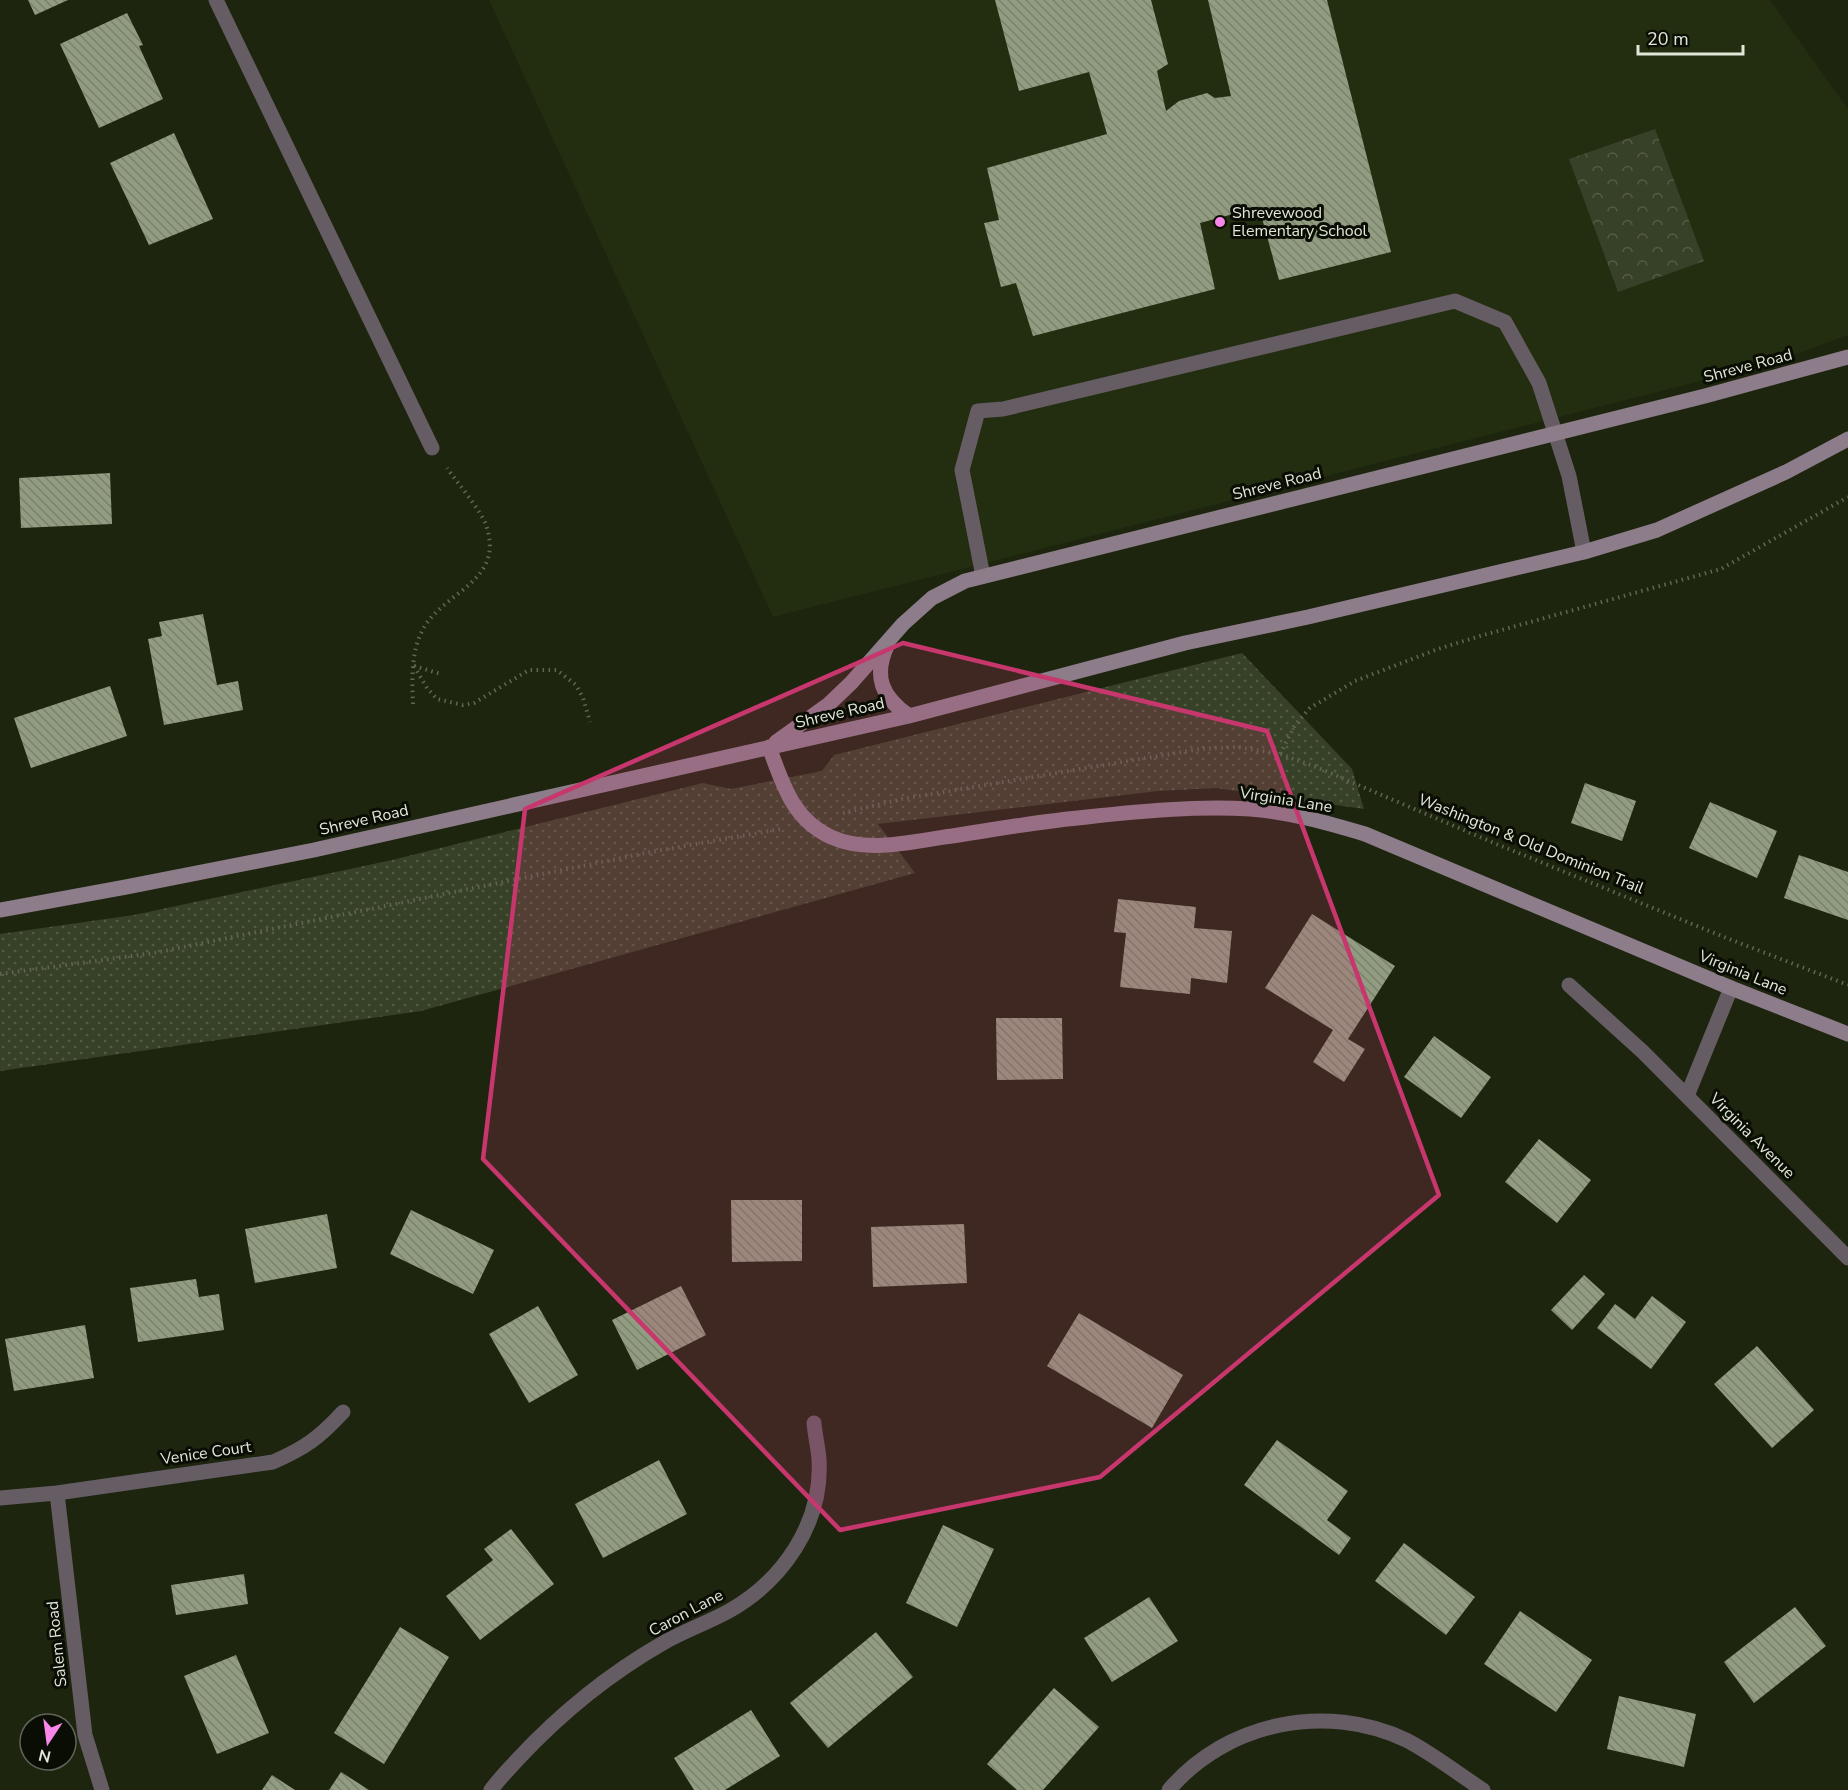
<svg xmlns="http://www.w3.org/2000/svg" width="1848" height="1790" font-family="'Nunito Sans',sans-serif">
	<style>
		.built { fill: #232d0f }
		.grass { fill: url(#grass-dots) }
		.forest { fill: url(#forest-crowns) }
		.building { fill: url(#building-back-hatch) }
		.lines { fill: none; stroke-linecap: round; stroke-linejoin: round }
		.path { stroke: #606753; stroke-width: 4; stroke-dasharray: 1.5 4.5; stroke-linecap: butt }
		.lane { stroke: #665c64; stroke-width: 15 }
		.street { stroke: #665c64; stroke-width: 15 }
		.secondary { stroke: #8d7c8a; stroke-width: 15 }
		.marked { fill: #c7376e; fill-opacity: 0.2; stroke: #c7376e; stroke-width: 4.5; stroke-linejoin: round }
		.poi-dot { fill: #f987e9; stroke: #090d04; stroke-width: 2 }
		.labels { text-anchor: middle; dominant-baseline: central; stroke-width: 6; stroke-linejoin: round; paint-order: stroke }
		.poi-label { font-size: 16px; fill: #e1e7d8; stroke: #090d04; text-anchor: start }
		.street-label { font-size: 16px; fill: #e1e7d8; stroke: #090d04 }
	</style>
	<defs>
		<pattern id="grass-dots" width="8" height="8" patternUnits="userSpaceOnUse" patternTransform="scale(1.5)"><rect width="8" height="8" fill="#374127"/><path d="M2 2h.1M6 6h.1" fill="none" stroke="#545c46" stroke-width="1.8" stroke-linecap="round"/></pattern>
		<pattern id="forest-crowns" width="20" height="18" patternUnits="userSpaceOnUse" patternTransform="scale(1.5)"><rect width="20" height="18" fill="#374127"/><path d="M2 6a3 3 0 1 1 6 0M12 15a3 3 0 1 1 6 0" fill="none" stroke="#545c46"/></pattern>
		<pattern id="building-back-hatch" width="6" height="6" patternUnits="userSpaceOnUse" patternTransform="scale(1.5)"><rect width="6" height="6" fill="#919c80"/><path d="M-1 5l2 2M0 0l6 6M5-1l2 2" fill="none" stroke="#7a826d"/></pattern>
	</defs>
	<rect width="100%" height="100%" fill="#1d250e"/>
	<path class="built" d="M489 0H1770L1848 109V335L1775 362 773 617Z"/>
	<path class="grass" d="M1242 653 1352 769 1364 809 1216 788 1158 791 878 824 915 873 421 1011 0 1071V934L134 915 392 860 703 783 731 789 822 771 834 755Z"/>
	<path class="forest" d="M1655 129 1704 261 1618 292 1569 159Z"/>
	<path class="building" d="M28 0H68L35 15Z
		M995 0H1151L1168 64 1157 71 1166 111 1179 101 1207 93 1215 98 1231 96 1208 0H1327L1391 252 1279 280 1259 207 1200 223 1215 289 1033 336 1016 283 1001 287 984 223 999 220 987 168 1107 134 1089 72 1019 91Z
		M127 13 143 45 139 46 163 99 99 128 60 44Z
		M174 133 213 219 149 245 110 163Z
		M110 473 112 524 21 528 19 478Z
		M203 614 217 685 238 681 243 710 164 725 148 639 162 636 159 622Z
		M110 686 127 736 31 768 14 718Z
		M1585 783 1636 801 1622 841 1571 823Z
		M1710 802 1777 831 1757 878 1689 848Z
		M1799 855 1848 872V920L1784 898Z
		M1118 899 1196 907 1194 928 1232 931 1227 983 1191 978 1190 994 1120 987 1126 933 1114 932Z
		M1312 914 1395 966 1348 1039 1365 1049 1344 1082 1313 1062 1333 1030 1265 988Z
		M996 1018H1062L1063 1079 997 1080Z
		M1434 1036 1491 1077 1461 1118 1404 1077Z
		M1539 1139 1591 1180 1557 1223 1505 1182Z
		M731 1200H802V1261L732 1262Z
		M411 1210 494 1250 473 1294 390 1254Z
		M327 1214 337 1268 255 1283 245 1229Z
		M964 1224 967 1283 873 1287 871 1227Z
		M1584 1275 1605 1294 1572 1330 1551 1310Z
		M196 1279 199 1297 219 1294 224 1330 138 1342 130 1288Z
		M681 1286 706 1335 637 1370 612 1320Z
		M1652 1296 1686 1322 1651 1369 1597 1328 1615 1304 1635 1319Z
		M538 1306 578 1375 529 1403 489 1334Z
		M1079 1313 1183 1375 1152 1428 1047 1366Z
		M85 1325 94 1378 14 1391 5 1339Z
		M1757 1346 1814 1410 1772 1448 1714 1384Z
		M1277 1440 1348 1491 1327 1520 1351 1538 1339 1555 1244 1485Z
		M659 1460 687 1514 603 1558 575 1504Z
		M943 1525 994 1549 957 1627 906 1603Z
		M511 1529 554 1584 480 1640 446 1596 493 1560 484 1549Z
		M1404 1543 1475 1597 1446 1635 1375 1581Z
		M244 1574 248 1604 176 1615 171 1585Z
		M1149 1597 1178 1641 1112 1682 1084 1638Z
		M1795 1607 1826 1646 1754 1703 1724 1662Z
		M1520 1611 1592 1660 1556 1712 1484 1664Z
		M400 1627 449 1657 384 1764 334 1733Z
		M876 1632 913 1677 828 1748 790 1703Z
		M236 1655 269 1733 217 1754 184 1676Z
		M1054 1688 1099 1727 1043 1790H1017L987 1764Z
		M1619 1696 1696 1714 1684 1767 1607 1749Z
		M751 1710 780 1756 725 1790H694L674 1758Z
		M341 1772 369 1790H329Z
		M272 1775 295 1790H262Z"/>
	<g class="lines">
		<path class="path" d="M414 666 427 688 437 699 463 705 474 703 529 670H557L576 685 583 698 590 722
			M414 666 441 674
			M413 704C412 680 411 653 422 631 442 591 506 583 486 525 482 512 456 481 447 468
			M1280 754 1295 725 1310 708 1355 681 1438 649 1480 636 1721 569 1848 497
			M843 813 902 799 1200 749 1237 747 1280 754 1316 767 1494 843 1724 937 1848 985
			M0 974 154 953 656 851 781 829"/>
		<path class="lane" d="M983 576 962 470 978 411 1003 409 1455 301 1505 322 1539 383 1569 476 1584 552"/>
		<path class="street" d="M216 0 432 448
			M1569 985 1643 1052 1848 1258
			M1687 1096 1731 988
			M57 1493 85 1735 102 1790
			M0 1498 57 1493 273 1462C305 1448 319 1438 343 1412
			M491 1790C499 1779 509 1769 518 1759 560 1714 609 1674 663 1643 684 1631 707 1623 729 1611 782 1581 823 1524 819 1459 818 1447 815 1435 814 1423
			M1169 1790C1226 1722 1327 1702 1406 1740 1432 1753 1458 1774 1483 1790"/>
		<path class="secondary" d="M887 646C873 677 882 697 909 716
			M776 742 829 704 851 683 903 624 932 598 965 581 1705 396 1848 357
			M769 747C783 784 792 819 831 837 868 854 913 841 952 836 997 829 1042 821 1087 817 1141 811 1196 806 1250 809 1289 812 1328 823 1365 834L1731 988 1848 1034
			M0 910 126 887 314 850 909 716 1185 643 1308 617 1584 552 1657 530 1786 472 1848 439"/>
	</g>
	<path class="marked" d="M903 643 1267 731 1439 1195 1100 1477 840 1530 483 1159 525 809Z"/>
	<circle class="poi-dot" cx="1220" cy="222" r="6"/>
	<g class="labels">
		<g class="poi-label">
			<text x="1232" y="213">Shrevewood<tspan x="1232" dy="18">Elementary School</tspan></text>
		</g>
		<g class="street-label">
			<text transform="translate(1748 366) rotate(-15)">Shreve Road</text>
			<text transform="translate(1277 484) rotate(-14)">Shreve Road</text>
			<text transform="translate(840 713) rotate(-13)">Shreve Road</text>
			<text transform="translate(1286 800) rotate(9)">Virginia Lane</text>
			<text transform="translate(364 820) rotate(-13)">Shreve Road</text>
			<text transform="translate(1531 844) rotate(22)">Washington &amp; Old Dominion Trail</text>
			<text transform="translate(1743 973) rotate(22)">Virginia Lane</text>
			<text transform="translate(1752 1136) rotate(45)">Virginia Avenue</text>
			<text transform="translate(206 1453) rotate(-8)">Venice Court</text>
			<text transform="translate(686 1613) rotate(-28)">Caron Lane</text>
			<text transform="translate(57 1644) rotate(-96)">Salem Road</text>
		</g>
	</g>
	<g transform="translate(48 1742) rotate(193)"><circle r="28" fill="#090d04" stroke="#5f6459" stroke-width="1.5"/>
	<path d="M0-4.5L10 22L0 15L-10 22Z" fill="#f987e9"/>
	<text y="-9" font-size="16" font-weight="bold" text-anchor="middle" fill="#e1e7d8">N</text>
	</g>
	<path d="M1638 45v9h105v-9" fill="none" stroke="#e1e7d8" stroke-width="3"/>
	<text x="1647" y="45" font-size="18" fill="#e1e7d8" stroke="#090d04" stroke-width="4.5" paint-order="stroke">20 m</text>
</svg>
